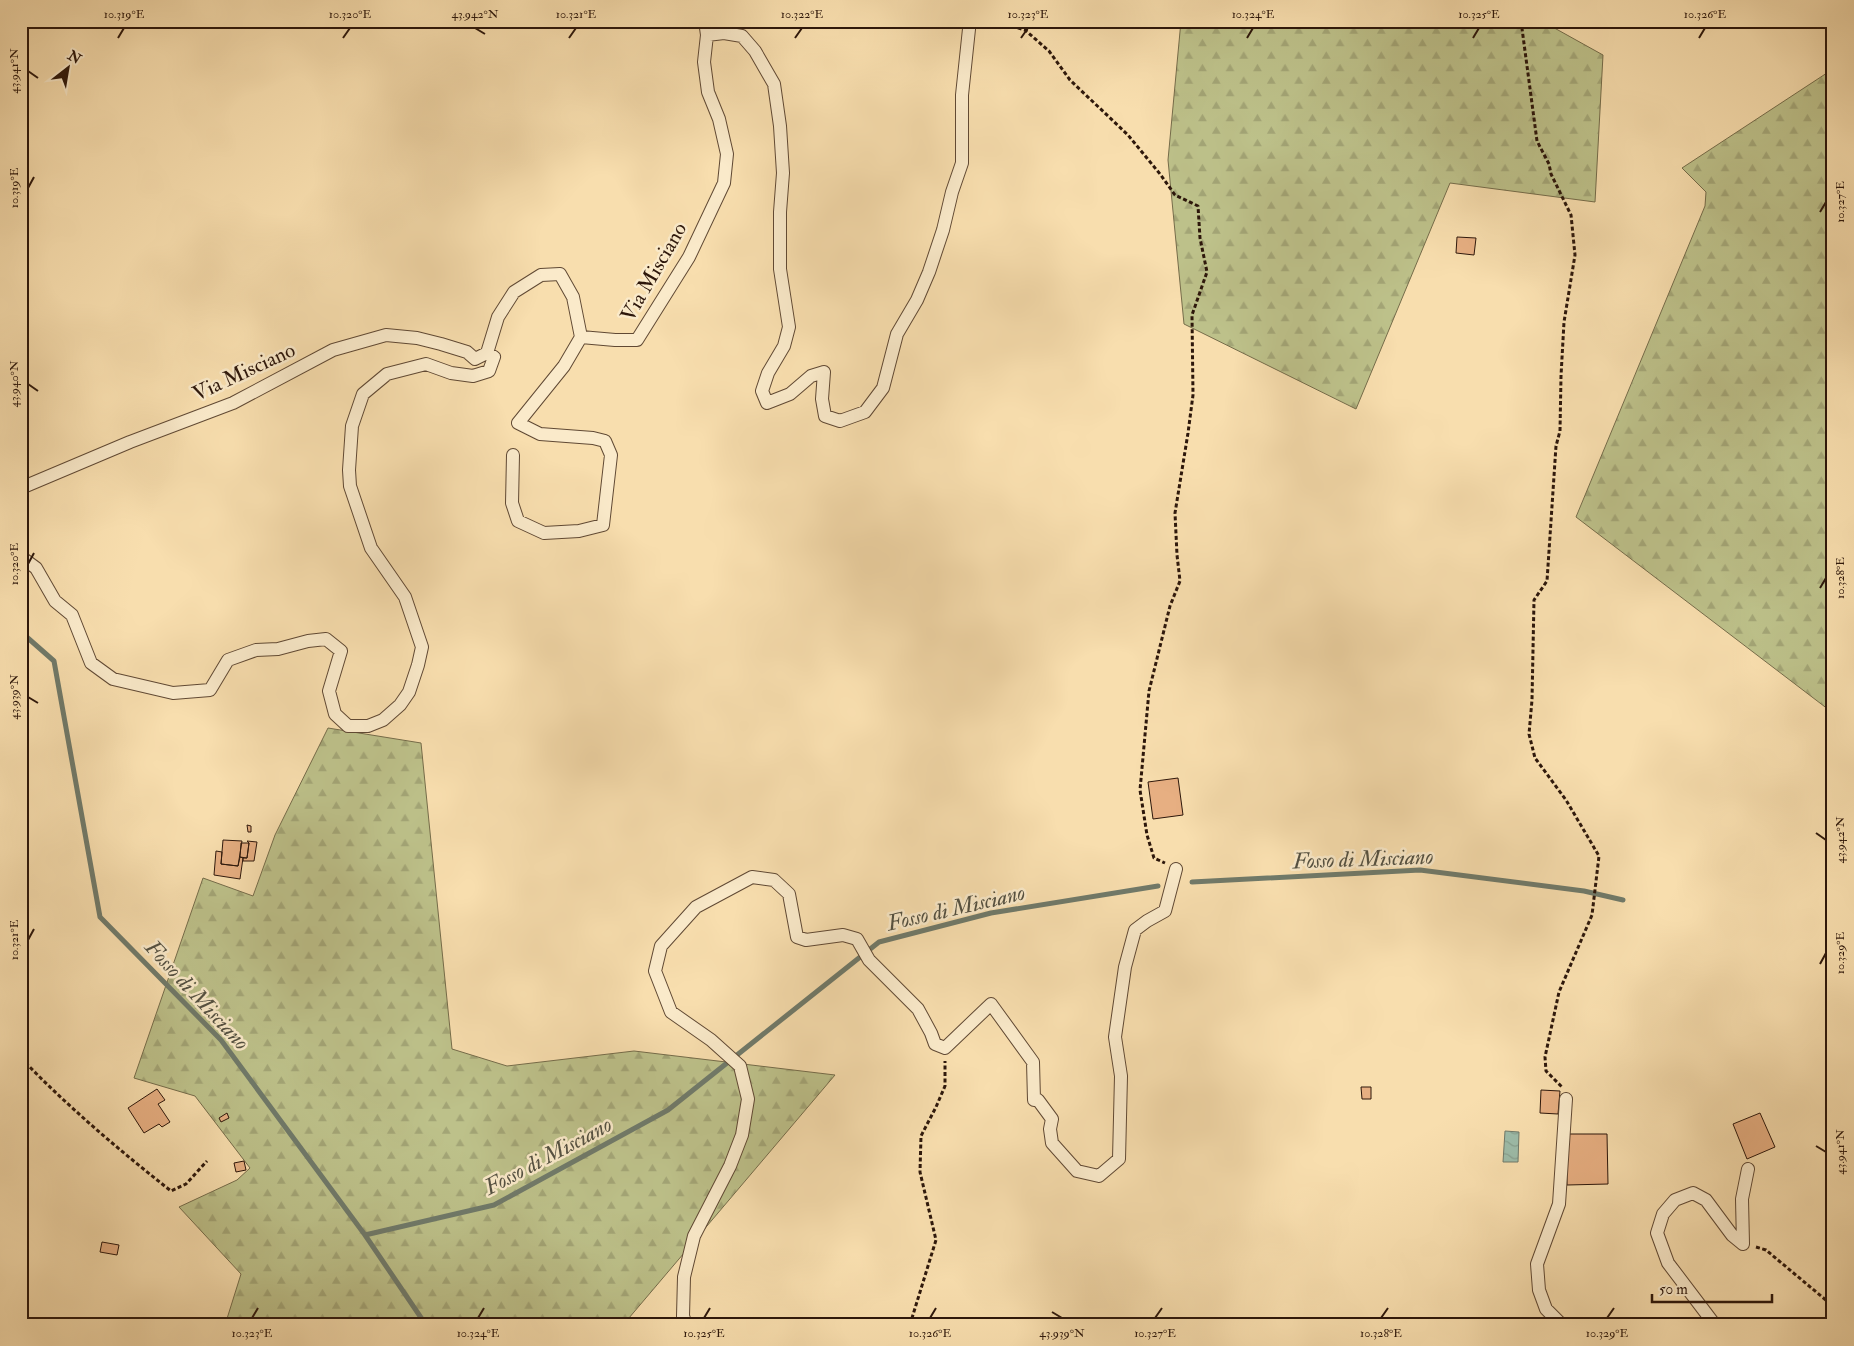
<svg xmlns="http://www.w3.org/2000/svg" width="1854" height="1346" font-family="'IM FELL Double Pica',serif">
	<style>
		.forest { fill: url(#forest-firs); stroke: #756c4a }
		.water { fill: url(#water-waves); stroke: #707a6a }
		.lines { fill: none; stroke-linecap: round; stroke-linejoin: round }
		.stream { stroke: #707a6a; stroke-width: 5 }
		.building { fill: #e7af82; stroke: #2d170b }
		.street-casing { stroke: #604934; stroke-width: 14 }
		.path { stroke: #2d170b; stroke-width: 3; stroke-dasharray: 4 2.5; stroke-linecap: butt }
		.street { stroke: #faeaca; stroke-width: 12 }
		.ticks { fill: none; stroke: #2d170b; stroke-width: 2 }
		.labels { text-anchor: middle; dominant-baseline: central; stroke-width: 5; stroke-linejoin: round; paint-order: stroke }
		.street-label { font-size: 21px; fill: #2d170b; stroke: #faeaca }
		.water-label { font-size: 22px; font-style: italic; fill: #545142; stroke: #faeaca }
		.neatline { fill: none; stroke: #2d170b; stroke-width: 2 }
		.ticks-label { font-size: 12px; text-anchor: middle; fill: #2d170b }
	</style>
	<defs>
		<pattern id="forest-firs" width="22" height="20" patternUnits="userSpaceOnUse" patternTransform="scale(1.25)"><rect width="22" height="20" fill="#bdc18a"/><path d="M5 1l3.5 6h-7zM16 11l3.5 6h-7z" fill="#a3a576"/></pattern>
		<pattern id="water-waves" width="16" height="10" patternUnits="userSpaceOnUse" patternTransform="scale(1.25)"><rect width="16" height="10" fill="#9dbca9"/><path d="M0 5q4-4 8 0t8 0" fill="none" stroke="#88a190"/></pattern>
	</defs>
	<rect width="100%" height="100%" fill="#f8deae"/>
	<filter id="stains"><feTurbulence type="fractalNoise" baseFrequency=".004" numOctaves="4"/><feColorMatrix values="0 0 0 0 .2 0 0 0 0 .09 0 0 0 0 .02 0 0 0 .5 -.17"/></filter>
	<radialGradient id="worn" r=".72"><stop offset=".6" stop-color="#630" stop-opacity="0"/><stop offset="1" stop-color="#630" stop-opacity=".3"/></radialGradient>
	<path class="forest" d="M1181 21H1554L1549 25 1603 55 1595 202 1450 183 1356 409 1184 324 1168 160Z
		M1833 69V713L1576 517 1705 206 1706 192 1682 168Z
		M328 728 421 743 452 1049 507 1066 634 1051 835 1075 623 1325H225L241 1274 179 1207 237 1180 250 1168 195 1096 134 1078 203 878 253 896 275 835Z"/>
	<path class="water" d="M1505 1131 1519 1132 1518 1162H1503Z"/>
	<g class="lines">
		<path class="stream" d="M21 632 54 661 100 917 221 1040 365 1235 494 1205 668 1110 879 942 991 913 1158 886
			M1192 882 1420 870 1584 891 1623 900
			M365 1235 426 1325"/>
	</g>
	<path class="building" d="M1457 237 1476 238 1474 255 1456 253Z
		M1178 778 1183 815 1153 819 1148 782Z
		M247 825 251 826V832H248Z
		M223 840 242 841 238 866 221 864Z
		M247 841 257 842 254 861H243V858H247L249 843Z
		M241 843H249L247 858 240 857Z
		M216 851 222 852 221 864 238 866 240 857 243 858 240 879 214 875Z
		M1361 1087H1371V1099H1362Z
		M157 1089 165 1100 158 1104 170 1122 162 1127 159 1124 144 1133 128 1108Z
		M1541 1090 1560 1091 1558 1114 1540 1113Z
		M227 1113 229 1118 221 1122 219 1118Z
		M1760 1113 1775 1147 1747 1159 1733 1124Z
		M1566 1134H1607L1608 1184 1567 1185Z
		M244 1161 246 1170 236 1172 234 1163Z
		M102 1242 119 1245 117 1255 100 1252Z"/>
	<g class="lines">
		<g class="street-casing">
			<path id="street" d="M707 35 724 33 742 36 755 51 774 84 780 126 783 173 780 212V269L789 327 784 346 768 373 762 391 767 403 790 394 811 376 824 372 822 399 825 416 840 421 865 412 883 388 897 334 917 300 929 272 943 230 952 192 962 163V95L969 29
				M513 455 512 503 518 521 544 533 579 531 603 525 611 455 605 441 593 438 540 434 518 423 564 366 581 337
				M21 488 130 442 233 403 333 350 386 335 417 338 441 344 467 352 475 359 487 353 498 317 514 292 541 275 560 274 573 297 581 337 615 340H637L689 257 724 183 727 154 719 119 708 92 704 62 707 35 705 21
				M21 557 36 568 55 601 72 615 91 663 113 679 173 693 210 690 228 660 256 650 278 649 308 641 326 639 341 651 329 691 335 714 348 726H368L383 720 400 705 409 692 418 665 422 647 405 597 371 548 350 486 349 470 352 426 363 394 387 374 426 364 451 373 473 376 489 371 494 357 487 353
				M1743 1244 1742 1199 1748 1169
				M686 1325 683 1316 684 1277 694 1236 730 1166 742 1135 748 1099 740 1066 711 1040 671 1012 655 971 661 946 696 907 752 877 774 880 789 894 797 937 806 940 843 935 857 939 869 960 918 1009 931 1033 935 1044 945 1048 991 1004 1033 1062 1034 1100H1038L1052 1119 1050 1129 1052 1143 1077 1171 1099 1176 1119 1159 1121 1076 1115 1037 1125 967 1135 930 1147 921 1165 911 1176 869
				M1562 1325 1546 1309 1539 1290 1537 1264 1559 1204 1566 1099
				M1715 1325 1668 1263 1657 1233 1663 1214 1675 1200 1693 1193 1706 1200 1732 1235 1743 1244"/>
		</g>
		<path class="path" d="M1521 21 1537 141 1549 164 1551 174 1571 215 1575 255 1564 322 1561 376 1560 431 1556 446 1547 581 1534 600 1532 700 1529 734 1535 758 1566 800 1599 856 1592 915 1559 992 1545 1057 1546 1071 1562 1087
			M980 26 997 22 1025 30 1049 51 1070 80 1128 135 1160 174 1175 195 1198 206 1200 238 1207 272 1192 315 1193 395 1188 433 1175 513 1177 555 1180 581 1170 606 1149 691 1140 790 1147 835 1154 858 1165 863
			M21 1058C67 1106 119 1150 171 1191L186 1184 207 1161
			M1756 1247 1766 1250 1833 1306
			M913 1325 912 1318 936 1240 920 1172 921 1136 936 1107 945 1086V1061"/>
		<use href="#street" class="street"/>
	</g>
	<path class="ticks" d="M475 28 485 34M118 38 124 28M343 38 350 28M569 38 576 28M795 38 802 28M1021 38 1028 28M1247 38 1253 28M1473 38 1479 28M1699 38 1705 28M28 71 38 78M28 188 34 177M1820 212 1826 202M28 384 38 391M28 564 34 553M1820 588 1826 578M28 697 38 703M1816 833 1826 840M28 940 34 929M1820 964 1826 953M1816 1146 1826 1152M1052 1312 1062 1318M252 1318 258 1308M478 1318 484 1308M704 1318 710 1308M930 1318 936 1308M1155 1318 1162 1308M1381 1318 1388 1308M1607 1318 1614 1308"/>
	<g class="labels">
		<g class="street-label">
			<text transform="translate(654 272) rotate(-60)">Via Misciano</text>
			<text transform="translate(244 372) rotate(-25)">Via Misciano</text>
		</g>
		<g class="water-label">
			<text transform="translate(1363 859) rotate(-2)">Fosso di Misciano</text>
			<text transform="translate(956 908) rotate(-13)">Fosso di Misciano</text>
			<text transform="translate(197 995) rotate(47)">Fosso di Misciano</text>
			<text transform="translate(548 1156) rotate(-28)">Fosso di Misciano</text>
		</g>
	</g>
	<rect width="1854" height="1346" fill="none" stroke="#f8deae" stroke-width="55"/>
	<g transform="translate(68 68) rotate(31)" stroke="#faeaca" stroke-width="4" paint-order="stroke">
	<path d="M0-4L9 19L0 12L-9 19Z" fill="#2d170b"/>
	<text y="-8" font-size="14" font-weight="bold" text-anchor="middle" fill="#2d170b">N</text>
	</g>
	<path d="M1652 1294v8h120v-8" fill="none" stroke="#2d170b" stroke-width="2.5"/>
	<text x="1659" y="1294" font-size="15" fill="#2d170b" stroke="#faeaca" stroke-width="4" paint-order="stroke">50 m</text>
	<rect x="28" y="28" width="1798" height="1290" class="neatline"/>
	<g class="ticks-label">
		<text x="124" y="18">10.319°E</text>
		<text x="350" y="18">10.320°E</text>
		<text x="475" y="18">43.942°N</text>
		<text x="576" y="18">10.321°E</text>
		<text x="802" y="18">10.322°E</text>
		<text x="1028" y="18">10.323°E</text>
		<text x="1253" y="18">10.324°E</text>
		<text x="1479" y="18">10.325°E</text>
		<text x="1705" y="18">10.326°E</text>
		<text transform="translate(14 71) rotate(-90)" y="4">43.941°N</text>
		<text transform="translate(14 188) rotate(-90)" y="4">10.319°E</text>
		<text transform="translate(1840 202) rotate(-90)" y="4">10.327°E</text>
		<text transform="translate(14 384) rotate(-90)" y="4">43.940°N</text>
		<text transform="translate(14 564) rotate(-90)" y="4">10.320°E</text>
		<text transform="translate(1840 578) rotate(-90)" y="4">10.328°E</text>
		<text transform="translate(14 697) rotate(-90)" y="4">43.939°N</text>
		<text transform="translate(1840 840) rotate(-90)" y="4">43.942°N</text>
		<text transform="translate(14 940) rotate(-90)" y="4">10.321°E</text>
		<text transform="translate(1840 953) rotate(-90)" y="4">10.329°E</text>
		<text transform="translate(1840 1152) rotate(-90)" y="4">43.941°N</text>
		<text x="252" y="1337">10.323°E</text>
		<text x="478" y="1337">10.324°E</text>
		<text x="704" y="1337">10.325°E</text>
		<text x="930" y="1337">10.326°E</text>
		<text x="1062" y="1337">43.939°N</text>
		<text x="1155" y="1337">10.327°E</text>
		<text x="1381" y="1337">10.328°E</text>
		<text x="1607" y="1337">10.329°E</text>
	</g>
	<rect width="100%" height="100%" filter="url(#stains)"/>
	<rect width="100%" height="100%" fill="url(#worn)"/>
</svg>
